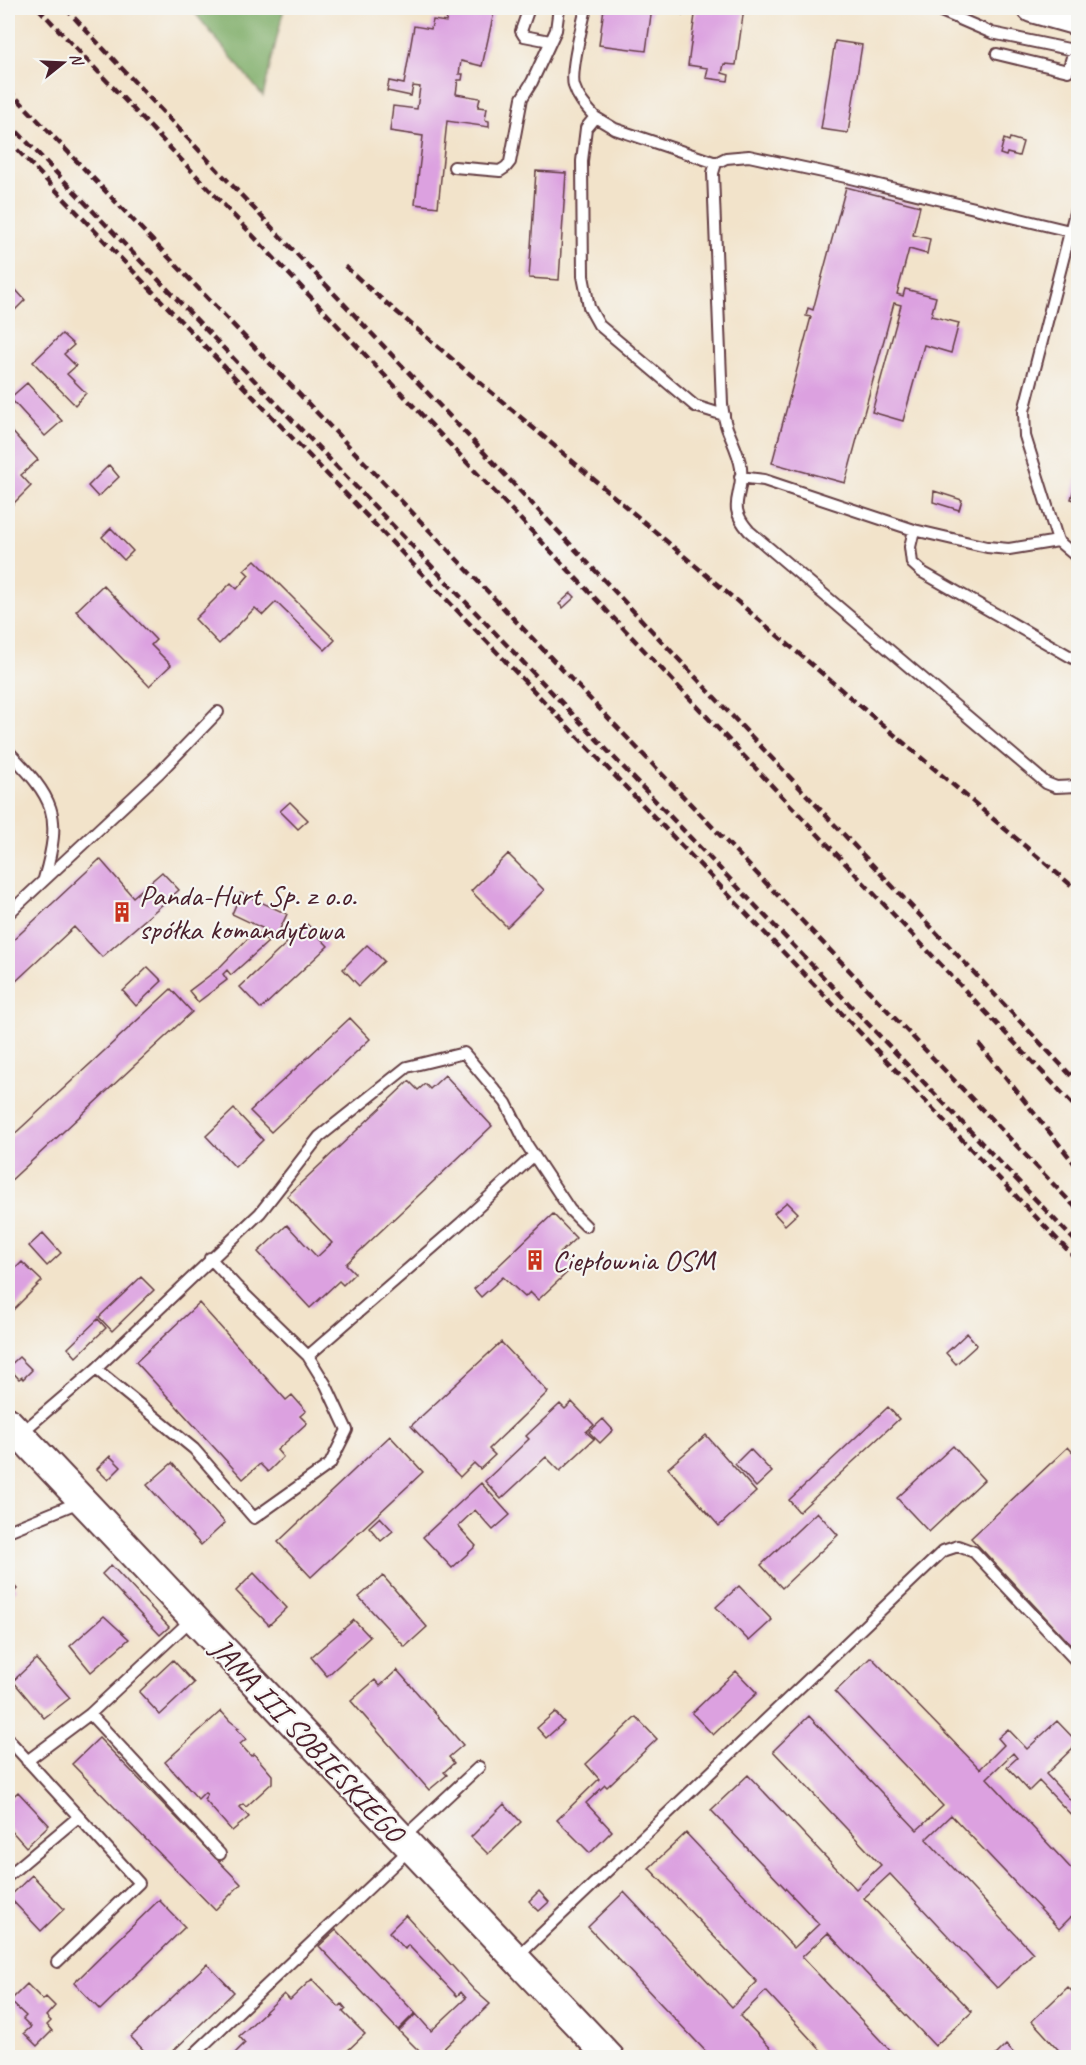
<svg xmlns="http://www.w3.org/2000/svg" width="1086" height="2065" font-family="Caveat,sans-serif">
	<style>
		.forest { fill: #7dac66; stroke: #646648; stroke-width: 1.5 }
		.building { fill: #dca1e0 }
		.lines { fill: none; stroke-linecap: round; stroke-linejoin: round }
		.service-casing { stroke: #633c43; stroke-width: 14 }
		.secondary-casing { stroke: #633c43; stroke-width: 32 }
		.service { stroke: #fff; stroke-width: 10 }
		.secondary { stroke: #fff; stroke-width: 28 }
		.rail { stroke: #4a1f2b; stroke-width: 4.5; stroke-dasharray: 9 4.5; stroke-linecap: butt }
		.labels { text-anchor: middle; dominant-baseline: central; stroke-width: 4.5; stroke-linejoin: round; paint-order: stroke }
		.poi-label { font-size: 30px; fill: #4a1f2b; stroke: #f6f6f2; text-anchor: start }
		.street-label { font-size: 30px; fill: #4a1f2b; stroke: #f6f6f2 }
	</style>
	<rect width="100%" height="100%" fill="#f6f6f2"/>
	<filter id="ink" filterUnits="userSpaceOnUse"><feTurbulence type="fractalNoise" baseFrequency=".0167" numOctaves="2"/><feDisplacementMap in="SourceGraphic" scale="12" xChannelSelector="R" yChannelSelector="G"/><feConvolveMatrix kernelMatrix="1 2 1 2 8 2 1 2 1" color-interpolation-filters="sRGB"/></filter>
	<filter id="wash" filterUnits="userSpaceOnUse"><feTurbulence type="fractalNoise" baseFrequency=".008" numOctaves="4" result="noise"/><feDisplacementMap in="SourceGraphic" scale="24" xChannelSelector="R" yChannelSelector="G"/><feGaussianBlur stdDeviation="1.35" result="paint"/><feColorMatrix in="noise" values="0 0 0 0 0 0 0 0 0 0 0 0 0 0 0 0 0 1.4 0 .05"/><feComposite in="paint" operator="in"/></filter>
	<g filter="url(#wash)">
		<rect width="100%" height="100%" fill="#f2e3ca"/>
		<path class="forest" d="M191 8H284L263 96Z"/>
		<g id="blocks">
			<path class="building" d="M449 8H495L482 66 461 61 459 74H463L462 80H458L456 94 480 98 478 107 487 108 485 120 489 121V127L447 121 438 207 415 204 423 136 390 131 393 106 417 109 420 87 413 86 411 96 387 91 389 81 404 84 414 26 431 29 433 20 446 22Z
				M604 8H652L646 51 599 45Z
				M696 8H744L736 65 724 64 722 73 729 75 728 81 706 78 708 68 688 65Z
				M835 41 862 45 848 133 821 129Z
				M1010 138 1023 142 1019 156 1007 153 1006 156 1000 154 1004 139 1009 141Z
				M536 171 566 173 559 280 529 278Z
				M846 187 920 206 913 235 930 239 927 254 909 249 897 294 903 296 905 289 936 297 931 316 959 323 951 353 924 345 903 421 872 412 901 305 894 303 845 483 772 463 811 317 806 316 808 308 813 310Z
				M8 281 25 300 8 317Z
				M62 334 74 345 64 354 76 366 67 374 86 393 75 405 33 362Z
				M27 383 62 421 45 436 10 398Z
				M8 427 38 460 21 475 31 486 8 509Z
				M109 465 119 477 98 497 88 486Z
				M1078 475V501L1071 499Z
				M934 491 962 500 959 510 933 502Z
				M111 528 133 551 124 560 102 537Z
				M255 560 335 640 325 650 276 602 263 615 255 608 219 644 195 619 231 583 237 589 249 575 244 570Z
				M103 585 156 640 151 645 171 665 149 686 76 611Z
				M571 593 575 597 563 608 559 604Z
				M290 802 308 820 298 829 280 811Z
				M508 854 544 890 507 927 471 891Z
				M100 859 133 897 162 872 179 890 102 957 74 927 14 983 8 976V945Z
				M241 893 287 914 277 935 232 914Z
				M307 924 328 946 261 1009 240 987Z
				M256 930 268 942 231 975 227 970 223 974 227 980 198 1002 189 991 218 969Z
				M367 945 384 961 359 986 343 969Z
				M148 967 162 981 136 1006 123 991Z
				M171 989 192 1012 8 1183V1140Z
				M350 1018 370 1039 271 1132 250 1111Z
				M445 1075 492 1126 346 1264 355 1273 343 1285 339 1281 310 1308 258 1252 287 1225 317 1257 332 1243 287 1196 409 1081 418 1090 425 1084 430 1089Z
				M234 1109 263 1140 235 1167 206 1136Z
				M787 1202 798 1213 785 1225 774 1213Z
				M553 1214 576 1238 560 1253 572 1268 538 1300 530 1292 525 1297 503 1277 481 1297 474 1289Z
				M43 1233 61 1253 47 1266 29 1246Z
				M22 1262 42 1281 8 1315V1276Z
				M141 1277 154 1290 112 1331 99 1317Z
				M199 1303 286 1400 292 1395 306 1411 300 1416 307 1423 277 1450 283 1457 268 1472 260 1464 243 1479 136 1362Z
				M98 1319 106 1328 76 1357 68 1348Z
				M967 1333 977 1345 956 1364 946 1353Z
				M501 1342 548 1392 489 1449 495 1455 480 1469 474 1463 460 1477 411 1426Z
				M19 1357 32 1370 23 1379 22 1377 19 1379 8 1367Z
				M572 1402 594 1425 586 1432 594 1439 560 1471 546 1457 501 1499 485 1481 529 1439 526 1436 560 1404 565 1409Z
				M888 1407 899 1419 799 1512 789 1500Z
				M603 1419 613 1430 600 1443 589 1432Z
				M706 1435 756 1492 719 1526 668 1468Z
				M390 1436 423 1472 311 1577 278 1542Z
				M953 1446 984 1480 929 1532 897 1498Z
				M1068 1447 1078 1458V1652L971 1538Z
				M750 1449 772 1472 756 1487 735 1464Z
				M110 1456 121 1467 108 1480 97 1469Z
				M172 1463 225 1523 201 1545 147 1485Z
				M481 1483 510 1515 493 1530 475 1510 458 1526 476 1546 452 1568 423 1537Z
				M817 1512 838 1535 782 1588 761 1565Z
				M380 1517 393 1531 381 1541 369 1527Z
				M111 1565 169 1627 160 1635 102 1574Z
				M254 1573 287 1608 269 1625 236 1591Z
				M383 1576 427 1627 405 1647 359 1597Z
				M8 1579 17 1589 8 1598Z
				M739 1586 772 1620 749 1641 716 1607Z
				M104 1616 129 1639 91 1672 70 1646Z
				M354 1620 370 1637 327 1676 311 1657Z
				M871 1657 980 1769 1004 1745 998 1738 1008 1729 1027 1749 1057 1721 1078 1743 1046 1774 1076 1806 1078 1803V1822L1039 1781 1029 1791 1007 1767 1017 1758 1013 1753 987 1778 1078 1876V1910L1059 1929 951 1815 926 1839 1033 1953 997 1988 890 1874 864 1898 972 2012 935 2046 828 1933 802 1957 897 2058H828L766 1991 740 2016 780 2058H712L588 1927 624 1892 732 2007 757 1982 649 1868 686 1833 794 1948 819 1924 711 1810 748 1775 856 1889 881 1865 773 1751 809 1716 917 1830 943 1806 835 1692Z
				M36 1659 70 1698 44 1718 13 1681Z
				M173 1660 194 1683 160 1715 139 1692Z
				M397 1670 463 1745 449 1757 454 1763 444 1772 447 1775 429 1790 351 1701 375 1680 380 1686Z
				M736 1671 757 1693 713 1735 692 1713Z
				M221 1711 230 1721 239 1728 237 1729 246 1739 240 1744 251 1756 254 1754 272 1775V1783L246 1807 243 1804 240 1807 249 1817 232 1831 204 1799 207 1795 205 1792 198 1799 165 1762Z
				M555 1712 564 1722 546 1738 537 1728Z
				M636 1717 657 1739 607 1787 605 1785 586 1803 612 1831 590 1853 557 1820 599 1779 586 1764Z
				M99 1738 241 1884 215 1910 72 1764Z
				M18 1792 49 1825 26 1847 8 1827V1801Z
				M504 1804 521 1822 488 1854 471 1837Z
				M32 1875 64 1909 41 1931 9 1897Z
				M539 1891 549 1902 539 1911 529 1901Z
				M159 1900 185 1927 100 2010 74 1983Z
				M406 1915 474 1990 490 2004 434 2058H426L399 2031 416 2014 431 2031 466 1998 461 1992 457 1996 408 1945 405 1949 389 1932Z
				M336 1930 415 2013 398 2030 319 1946Z
				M207 1964 234 1992 166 2058H151L131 2037Z
				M312 1979 339 2007 342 2004 346 2009 343 2012 365 2034 342 2056 344 2058H230L245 2043 239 2036 246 2030 284 1994 290 2000Z
				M27 1984 43 2000 46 1997 55 2006 46 2016 51 2021 47 2025 52 2031 37 2046 24 2033 31 2027 23 2019 26 2016 10 2001Z
				M1068 1987 1078 1998V2058H1066L1032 2021Z
				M1006 2045 1018 2058H993Z"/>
		</g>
	</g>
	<g filter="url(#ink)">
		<use href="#blocks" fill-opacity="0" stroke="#633c43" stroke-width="1.5"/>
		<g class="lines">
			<g class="service-casing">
				<path id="service" d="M529 8 521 31 524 36 550 41
					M586 8C582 26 570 70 574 86 578 99 587 108 595 117
					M934 8 992 33 1078 51
					M685 9V8
					M997 54 1068 71 1074 50
					M716 163 615 129 595 117 586 128 582 161 583 276 589 307 599 325 695 406 724 415
					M454 167 500 171 506 167 510 162 522 98 532 82 556 30 559 8
					M1078 201 1024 411 1025 436 1058 541 1078 558
					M1078 233 846 177 749 156 726 158 716 163 713 173 722 404C723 412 724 420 727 428 732 441 739 454 741 468 744 497 725 504 749 531L1046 783 1056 787 1078 786
					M740 477 764 480 914 530 910 547 912 563 922 572 1078 661
					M914 530 987 547 1009 549 1058 541
					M8 751C54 799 63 813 44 879
					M8 914 160 772 218 712
					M210 1258 236 1286 308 1356
					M96 1369 194 1449 254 1518 330 1464 347 1430 326 1385 308 1356 461 1223 534 1155
					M20 1434 96 1369 260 1213 319 1137 407 1067 464 1053 506 1103 527 1145 570 1210 586 1226
					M8 1531 79 1502
					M90 1714 220 1854
					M8 1739 139 1883 57 1962
					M27 1761 90 1714 193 1618
					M404 1837 479 1767
					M8 1876 77 1818
					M516 1958 943 1551 958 1546 974 1552 1078 1663
					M190 2058 410 1849"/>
			</g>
			<g class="secondary-casing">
				<path id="secondary" d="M1032 8 1078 21
					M8 1422 610 2058"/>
			</g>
			<use href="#service" class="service"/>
			<use href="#secondary" class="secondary"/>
			<path class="rail" d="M38 8 1078 1110
				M65 8 1078 1083
				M8 89 1078 1210
				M8 122 1078 1244
				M8 140 1078 1261
				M345 266 371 290 1078 891
				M979 1044 1078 1168"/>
		</g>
	</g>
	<defs>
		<g id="building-bare" transform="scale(1.62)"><path d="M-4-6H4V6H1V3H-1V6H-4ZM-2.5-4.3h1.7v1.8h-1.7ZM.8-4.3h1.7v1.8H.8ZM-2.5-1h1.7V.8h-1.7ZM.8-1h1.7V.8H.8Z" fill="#c8321e" stroke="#f6f6f2" stroke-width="2.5" paint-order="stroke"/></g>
	</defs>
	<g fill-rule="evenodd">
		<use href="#building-bare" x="122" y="912"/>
		<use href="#building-bare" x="535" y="1260"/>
	</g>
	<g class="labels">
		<g class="poi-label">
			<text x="139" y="895">Panda-Hurt Sp. z o.o.<tspan x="139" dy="34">spółka komandytowa</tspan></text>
			<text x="552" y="1260">Ciepłownia OSM</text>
		</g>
		<g class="street-label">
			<text transform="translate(308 1740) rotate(47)">JANA III SOBIESKIEGO</text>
		</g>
	</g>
	<rect width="1086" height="2065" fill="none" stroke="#f6f6f2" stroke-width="30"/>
	<g transform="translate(63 63) rotate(72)" stroke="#f6f6f2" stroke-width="4.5" paint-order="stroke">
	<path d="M0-4.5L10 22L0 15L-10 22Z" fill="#4a1f2b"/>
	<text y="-9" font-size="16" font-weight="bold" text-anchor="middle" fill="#4a1f2b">N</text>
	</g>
</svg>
